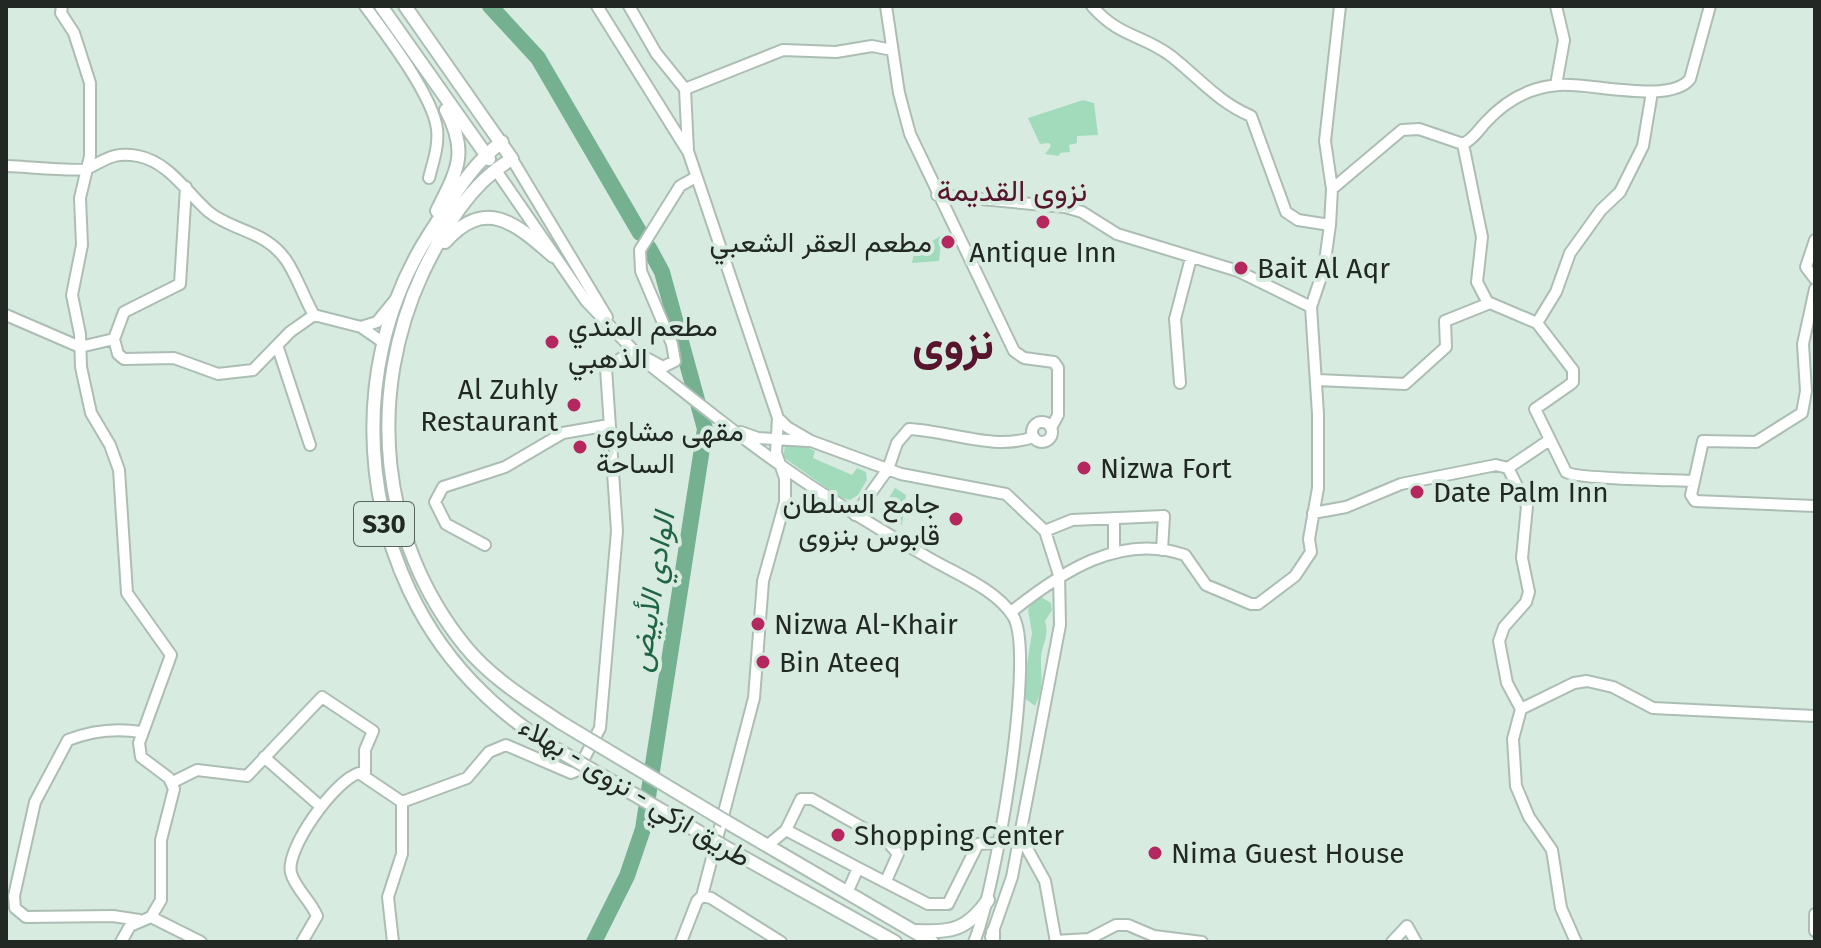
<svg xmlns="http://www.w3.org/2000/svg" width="1821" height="948" font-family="'Fira Sans',Vazirmatn,sans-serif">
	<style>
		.green { fill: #a1dbbc }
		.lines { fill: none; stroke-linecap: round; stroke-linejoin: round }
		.river { stroke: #75b091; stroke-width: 16 }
		.minor-casing { stroke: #acbeb4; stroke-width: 14 }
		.major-casing { stroke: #acbeb4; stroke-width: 16 }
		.minor { stroke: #fff; stroke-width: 10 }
		.major { stroke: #fff; stroke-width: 12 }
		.major-bridge-casing { stroke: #acbeb4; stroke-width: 16; stroke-linecap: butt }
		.major-bridge { stroke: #fff; stroke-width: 12 }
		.poi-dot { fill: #b4275f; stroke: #d8ebe0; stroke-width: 3 }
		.labels { text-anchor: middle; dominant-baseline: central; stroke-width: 8; stroke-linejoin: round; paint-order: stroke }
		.shield { fill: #d8ebe0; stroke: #59635d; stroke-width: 2 }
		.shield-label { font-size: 26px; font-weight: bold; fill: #222925 }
		.poi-label { font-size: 28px; fill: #222925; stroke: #d8ebe0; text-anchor: start }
		.street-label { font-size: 28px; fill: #222925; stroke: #d8ebe0 }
		.neighbourhood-label { font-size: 30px; fill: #57142d; stroke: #d8ebe0 }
		.water-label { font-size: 30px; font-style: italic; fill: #206546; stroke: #d8ebe0 }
		.town-label { font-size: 44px; font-weight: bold; fill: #57142d; stroke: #d8ebe0 }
	</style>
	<rect width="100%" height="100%" fill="#d8ebe0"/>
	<path class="green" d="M1083 100 1094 103 1098 135 1077 136V143L1069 145 1070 152 1060 153 1059 156 1045 154 1051 146 1049 143 1040 144 1028 118Z
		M942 235 939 261 912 263 914 252Z
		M800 444 815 451 813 458 852 475 857 468 866 472 867 480 858 495 850 500 841 498 783 457 785 447Z
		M895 488 906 495 902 525 880 512Z
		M1041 597 1051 603 1052 610 1045 621C1050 638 1041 643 1041 660 1041 678 1044 689 1035 706L1022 696 1032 633 1028 610 1032 601Z"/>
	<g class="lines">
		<path class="river" d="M490 6 538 58 640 233
			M594 942 627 876 643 829 705 429 662 272 649 248"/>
		<g class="minor-casing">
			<path id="minor" d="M62 6 61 13 74 33 90 83V156L80 198 82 245 72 295 80 334 81 367 91 413 110 445 119 470 127 593 171 655 139 743 141 757 169 778 174 789 161 840V900L151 917 130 926 121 942
				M365 6C386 34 433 96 437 129 439 146 433 162 429 178
				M597 6 687 150
				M629 6 656 53 685 89 688 151 778 418 776 453 785 478V502L763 581 754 698 702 896
				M886 6 899 93 910 134 1014 351 1024 358 1054 362 1058 368V415L1051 428
				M1092 6C1120 38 1142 34 1171 56 1199 78 1218 102 1251 116L1286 212 1298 220 1330 225
				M1556 85 1564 40 1556 6
				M685 89 783 50 836 52 872 46 892 50
				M1463 144 1482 237 1477 282 1488 303
				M512 159 607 317
				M6 166C19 166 78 172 86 169 105 161 112 151 138 156 169 162 187 193 209 212 232 231 265 230 286 260 297 276 304 298 314 315
				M495 169 586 301 636 353
				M1332 189 1402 130 1419 129 1463 144C1472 140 1478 131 1485 123 1505 101 1528 87 1559 85 1589 82 1670 105 1690 79L1710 6
				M937 195 1065 207 1082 212 1117 234 1238 271 1311 307
				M1815 240 1806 267 1815 279
				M1815 289 1803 344 1806 391 1802 413 1756 442 1703 441 1691 495 1695 501 1815 506
				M6 315 80 347 114 339 118 354 124 359 174 358 218 374 253 370 290 332 314 315 361 327 384 343
				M1537 323 1556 292 1570 253 1601 210 1620 192 1643 146 1652 92
				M361 327 377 322 395 300
				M114 339 124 312 180 284 186 187
				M278 348 310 445
				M651 366C703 407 755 449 811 486 849 511 889 535 929 558 956 574 996 589 1013 616 1037 653 994 897 974 942
				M1318 380 1405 384 1446 347 1445 321 1490 303 1537 323 1573 370V382L1568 386 1535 409 1566 472C1575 479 1673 480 1694 481
				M1180 383 1175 319 1191 258
				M778 418 787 427 811 441 901 474 1006 494 1045 531 1059 575 1060 625 1012 877 991 937
				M1032 432a10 10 0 1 1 20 0a10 10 0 1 1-20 0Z
				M741 432 758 438 808 441
				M1508 468 1548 441
				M1313 513 1346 507 1401 484 1496 465 1508 468 1527 506 1522 558 1529 592 1526 602 1504 627 1499 641 1507 683 1521 709
				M855 515 888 469 897 443 909 429C951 431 993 451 1034 437
				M1114 518V552
				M1045 531 1072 520 1164 516 1162 550
				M485 545 446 524 435 502 443 487 505 467 563 433 609 425
				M1011 612C1060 573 1120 532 1185 555L1206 585 1251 604H1258L1295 576 1311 552 1309 539 1318 488V414L1311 307 1324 268 1330 225 1332 189 1325 141 1340 6
				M264 757 320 806
				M173 782 197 770 247 776 322 697 373 731 365 750V776
				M786 830 801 799H812L888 842 898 854 886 881
				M1020 836 1045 881 1056 942
				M768 845 786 830 858 868 847 893
				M858 868 928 904H948L978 844 999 843
				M1815 914V931
				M151 917 201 942
				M139 920 113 916 26 917 15 908 14 896 35 802 68 740C91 731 116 728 141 732
				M1055 941 1089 939 1116 925H1128L1154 936 1202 942
				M302 942 317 916C311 901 295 888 291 873 285 849 335 780 359 773L402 802 467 778 489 752 506 745 571 773 578 770 600 728 617 531 606 368 633 351 663 367 675 361 672 344 641 271 640 250 680 186 696 177
				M393 942 388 897 402 854V802
				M681 942 697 901 702 896 711 898 781 942
				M1392 942 1407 926 1416 942
				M1576 942 1561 908 1552 850 1529 817 1516 786 1513 739 1521 709 1574 683 1587 681 1613 687 1653 708 1815 716"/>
		</g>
		<g class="major-casing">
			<path id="major" d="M381 6 489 159
				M405 6 512 159C470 183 444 229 423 272 366 394 379 540 465 646 491 678 526 699 560 722
				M502 142C471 164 451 201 430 233 338 375 360 574 482 692 502 712 525 729 549 745
				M437 211C457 170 469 153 446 110
				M445 242C486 196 516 224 553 256
				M725 821 932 942
				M723 846 895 942
				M917 931C952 933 968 929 988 900
				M993 942V932"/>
		</g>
		<use href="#minor" class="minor"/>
		<use href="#major" class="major"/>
		<g class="major-bridge-casing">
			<path id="major-bridge" d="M560 722 725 821
				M549 745 723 846"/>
		</g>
		<use href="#major-bridge" class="major-bridge"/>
	</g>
	<g class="poi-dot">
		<circle cx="1043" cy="222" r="8"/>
		<circle cx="948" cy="242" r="8"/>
		<circle cx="1241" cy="268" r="8"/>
		<circle cx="552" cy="342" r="8"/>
		<circle cx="574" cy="405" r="8"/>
		<circle cx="580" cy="447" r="8"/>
		<circle cx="1084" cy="468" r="8"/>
		<circle cx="1417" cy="492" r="8"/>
		<circle cx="956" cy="519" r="8"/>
		<circle cx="758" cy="624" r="8"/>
		<circle cx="763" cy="662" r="8"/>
		<circle cx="838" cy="835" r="8"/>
		<circle cx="1155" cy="853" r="8"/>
	</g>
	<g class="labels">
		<rect class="shield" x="354" y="502" width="60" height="44" rx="6"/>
		<g class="shield-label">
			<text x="384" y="524">S30</text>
		</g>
		<g class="poi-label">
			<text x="932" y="242" text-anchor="end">مطعم العقر الشعبي</text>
			<text x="1043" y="252" text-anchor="middle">Antique Inn</text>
			<text x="1257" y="268">Bait Al Aqr</text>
			<text x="568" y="326">مطعم المندي<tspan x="568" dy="32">الذهبي</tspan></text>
			<text x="558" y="389" text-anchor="end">Al Zuhly<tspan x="558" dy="32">Restaurant</tspan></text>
			<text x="596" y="431">مقهى مشاوي<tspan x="596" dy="32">الساحة</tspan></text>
			<text x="1100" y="468">Nizwa Fort</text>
			<text x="1433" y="492">Date Palm Inn</text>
			<text x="940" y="503" text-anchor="end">جامع السلطان<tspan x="940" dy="32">قابوس بنزوى</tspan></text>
			<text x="774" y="624">Nizwa Al-Khair</text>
			<text x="779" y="662">Bin Ateeq</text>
			<text x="854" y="835">Shopping Center</text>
			<text x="1171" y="853">Nima Guest House</text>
		</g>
		<g class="street-label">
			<text transform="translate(635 792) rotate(31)">طريق ازكي - نزوى - بهلاء</text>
		</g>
		<g class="neighbourhood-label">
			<text x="1012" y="191">نزوى القديمة</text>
		</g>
		<g class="water-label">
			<text transform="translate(652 592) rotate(-81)">الوادي الأبيض</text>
		</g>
		<g class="town-label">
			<text x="953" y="344">نزوى</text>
		</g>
	</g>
	<rect width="1821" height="948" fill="none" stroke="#222925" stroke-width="16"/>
</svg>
